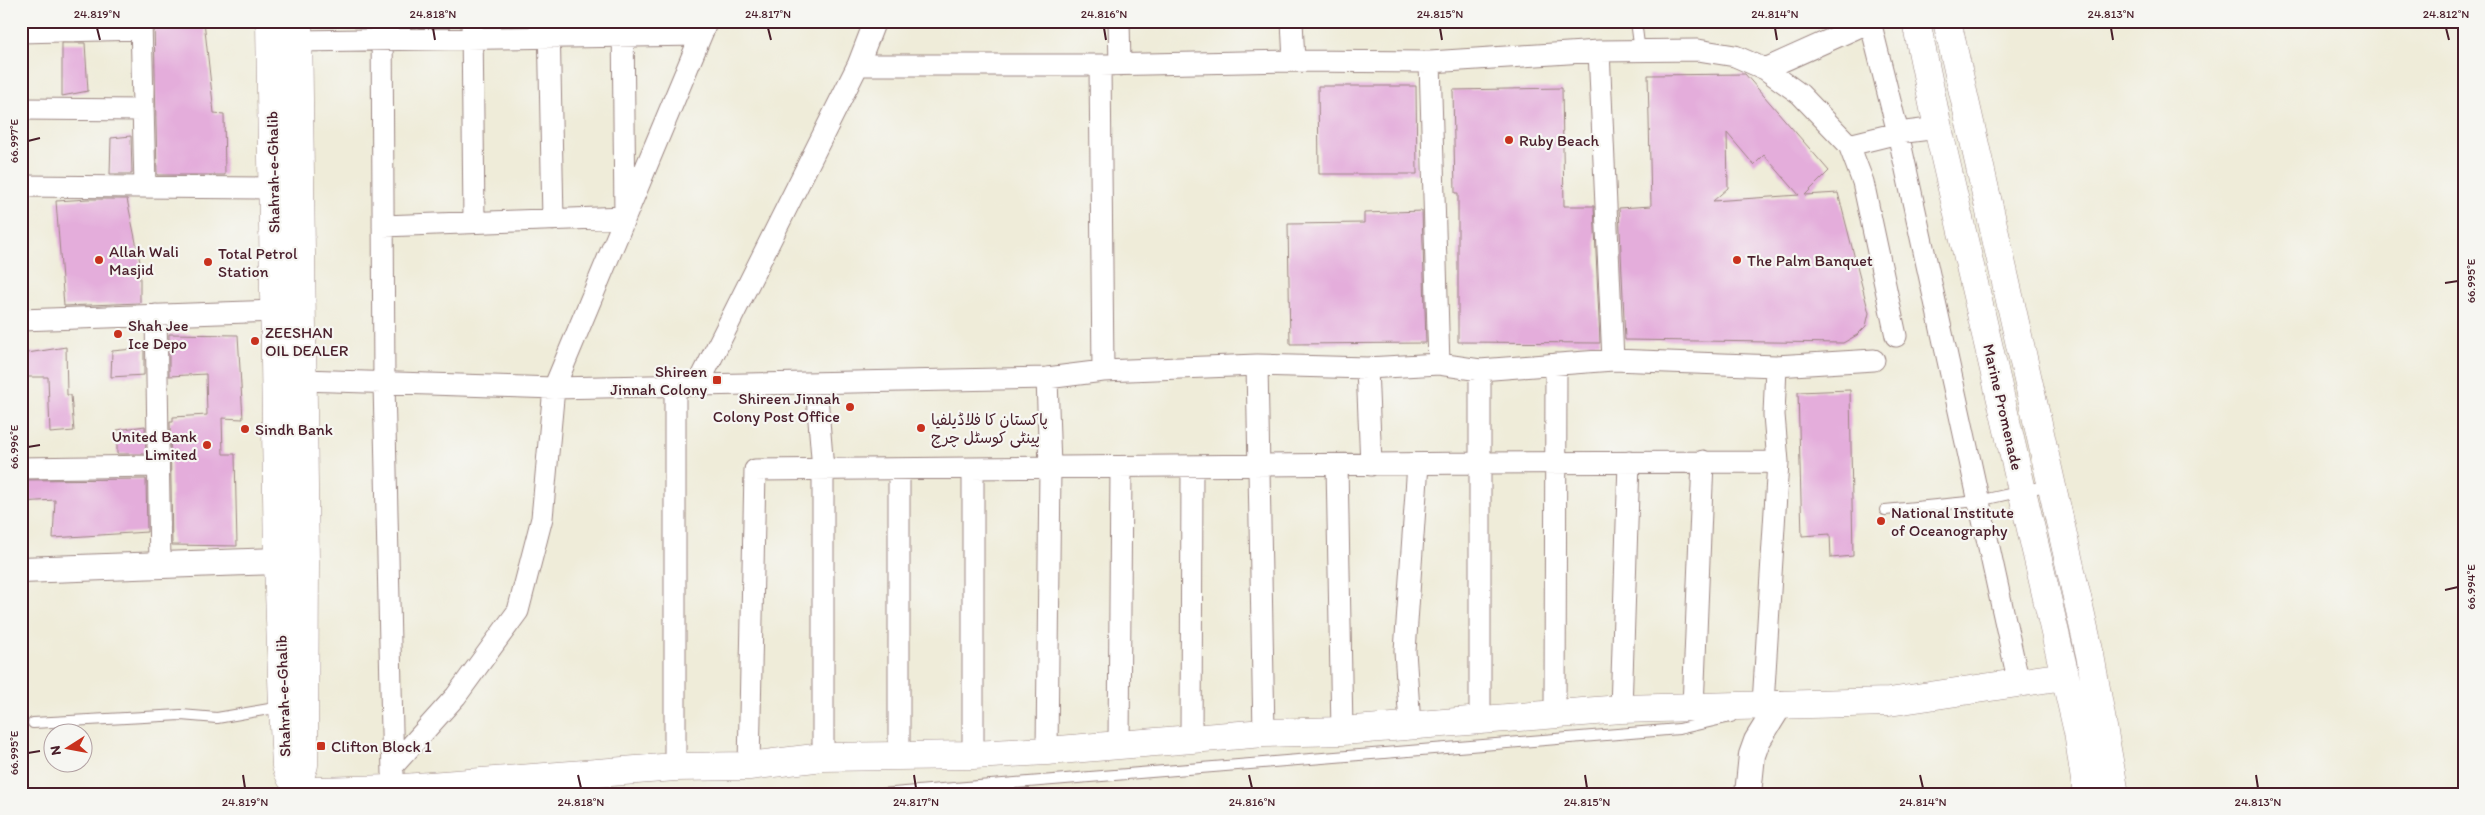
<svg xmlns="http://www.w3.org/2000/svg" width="2485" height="815" font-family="Itim,'Playpen Sans Arabic',sans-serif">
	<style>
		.building { fill: #e4addb; fill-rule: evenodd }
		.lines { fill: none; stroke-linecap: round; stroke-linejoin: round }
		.service-casing { stroke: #9c8682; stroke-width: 12 }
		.minor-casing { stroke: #9c8682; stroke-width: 23 }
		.tertiary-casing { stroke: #9c8682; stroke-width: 28 }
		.secondary-casing { stroke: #9c8682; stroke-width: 29 }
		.service { stroke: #fff; stroke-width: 10 }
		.minor { stroke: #fff; stroke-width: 21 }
		.tertiary { stroke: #fff; stroke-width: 26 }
		.secondary { stroke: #fff; stroke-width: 28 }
		.ticks { fill: none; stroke: #4a1f2b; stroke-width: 2 }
		.poi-dot { fill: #c8321e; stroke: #f6f6f2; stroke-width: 2 }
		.labels { text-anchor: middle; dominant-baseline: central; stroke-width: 4.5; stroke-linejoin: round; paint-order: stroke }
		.poi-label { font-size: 16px; fill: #4a1f2b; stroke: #f6f6f2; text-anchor: start }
		.street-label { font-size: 16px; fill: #4a1f2b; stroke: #f6f6f2 }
		.neatline { fill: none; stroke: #4a1f2b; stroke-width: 2 }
		.ticks-label { font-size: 12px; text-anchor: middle; fill: #4a1f2b }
	</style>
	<rect width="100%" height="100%" fill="#f6f6f2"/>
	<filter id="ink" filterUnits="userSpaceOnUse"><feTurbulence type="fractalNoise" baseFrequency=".02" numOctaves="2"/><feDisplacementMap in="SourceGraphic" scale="10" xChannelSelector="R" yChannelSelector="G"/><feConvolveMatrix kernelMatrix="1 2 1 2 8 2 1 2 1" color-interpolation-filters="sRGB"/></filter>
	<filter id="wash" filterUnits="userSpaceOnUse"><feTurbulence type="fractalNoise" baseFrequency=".0096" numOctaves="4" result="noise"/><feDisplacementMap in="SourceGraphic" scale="20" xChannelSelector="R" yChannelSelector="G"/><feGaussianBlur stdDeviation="1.12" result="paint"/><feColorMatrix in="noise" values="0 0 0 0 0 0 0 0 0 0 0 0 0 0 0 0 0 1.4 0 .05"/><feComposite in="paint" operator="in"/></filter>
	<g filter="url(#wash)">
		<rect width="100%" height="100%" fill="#efecd9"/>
		<g id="blocks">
			<path class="building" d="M154 21H204L214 113 224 114 225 175H157Z
				M62 43H85L88 91 62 96Z
				M1745 74 1829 171 1805 195 1838 193 1869 313 1866 326 1857 335 1843 343 1625 340 1619 208 1651 206 1648 75ZM1727 133 1754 165 1764 155 1799 195 1713 201 1728 188Z
				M1318 86H1416L1417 174H1319Z
				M1562 88 1564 206H1594L1600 343 1458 342V193H1455L1453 90Z
				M131 136 132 174H110L111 138Z
				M88 199H127L140 262V303L64 306 56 201Z
				M1422 211 1426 343 1290 344 1288 224 1364 223V213Z
				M169 334 238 335 243 419 222 418 223 454H235L237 546 172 545 170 422H173V417L207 415 206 374 169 376Z
				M66 347 67 395H71L74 431 50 433 48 377H21V354Z
				M144 348V375L111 377 112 351Z
				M1850 390 1853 556 1831 558 1830 534 1802 536 1798 392Z
				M145 426 146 454H117V430Z
				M146 479 147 532 53 538 55 500 21 502V480Z"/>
		</g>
	</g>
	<g filter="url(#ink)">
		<use href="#blocks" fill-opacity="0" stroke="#9c8682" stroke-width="1"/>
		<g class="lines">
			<g class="service-casing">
				<path id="service" d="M1636 21 1640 52
					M1885 510 1978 501 2050 485
					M33 723 181 715 217 718 281 707
					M881 794 1679 729 1731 717"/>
			</g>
			<g class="minor-casing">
				<path id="minor" d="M141 21 145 187
					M382 21 384 384 393 774
					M472 21 474 222
					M549 21 553 220
					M1119 21 1120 65
					M1292 21 1294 61
					M1870 21 1898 133 2019 684
					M21 32 141 29
					M298 41 700 35V24
					M1599 51 1613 360
					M1430 62 1439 364
					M858 65H1100L1294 61 1430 62 1599 51 1698 50 1735 56 1765 69 1800 94 1849 145 1863 182 1896 336
					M1100 65 1103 371
					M1765 69 1872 21
					M21 109 143 110
					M1849 145 1898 133 1938 128
					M21 186 273 188
					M383 226 625 217 623 21
					M156 315 160 565
					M21 320 275 311
					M1257 365 1264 733
					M1367 368 1371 465
					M1480 370V720
					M1047 378 1050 467 1047 751
					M302 380 554 388 1047 378 1103 371 1257 365 1367 368 1439 364 1480 370 1613 360 1776 366 1874 360
					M816 384 823 470V757
					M675 385V767
					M698 385 858 65 875 21
					M1337 465 1342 731
					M21 468 158 466
					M1763 704 1778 462 1774 415 1776 366
					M1693 707 1703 461
					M1621 709 1629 462
					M1555 714 1556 364
					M1410 725 1405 651 1418 464
					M1191 740 1192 466
					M1119 744 1121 467
					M899 755V469
					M973 755V468
					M393 766 456 696 518 611 542 518 554 388 707 21
					M749 766 755 470 1480 463 1778 462"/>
			</g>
			<g class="tertiary-casing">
				<path id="tertiary" d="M21 570 278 561
					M1748 794 1752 755 1757 741 1780 704"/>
			</g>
			<g class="secondary-casing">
				<path id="secondary" d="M270 21 278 561 283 706 286 766 291 778 302 788 316 791 391 789 675 767 749 766 823 757 973 755 1047 751 1264 733 1342 731 1621 709 1889 702 2064 676
					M1916 21 1938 128 2078 732 2087 794
					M1947 21 2090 655 2115 794
					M298 783 304 765 305 563 298 21"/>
			</g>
			<use href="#service" class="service"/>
			<use href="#minor" class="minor"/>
			<use href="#tertiary" class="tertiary"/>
			<use href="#secondary" class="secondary"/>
		</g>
	</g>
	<path class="ticks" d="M97 28 100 40M433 28 435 40M768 28 771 40M1104 28 1106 40M1440 28 1442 40M1775 28 1777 40M2111 28 2113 40M2446 28 2449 40M28 141 40 138M2445 283 2458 281M28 447 40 445M2445 590 2458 587M28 753 40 751M243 775 245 788M578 775 581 788M914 775 916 788M1249 775 1252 788M1585 775 1587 788M1920 775 1923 788M2256 775 2258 788"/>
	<g class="poi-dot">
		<circle cx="1509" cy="140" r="5"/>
		<circle cx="99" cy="260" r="5"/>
		<circle cx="1737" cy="260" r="5"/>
		<circle cx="208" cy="262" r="5"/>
		<circle cx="118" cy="334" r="5"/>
		<circle cx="255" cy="341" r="5"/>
		<rect x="712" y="375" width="10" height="10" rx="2.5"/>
		<circle cx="850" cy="407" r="5"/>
		<circle cx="921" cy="428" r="5"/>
		<circle cx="245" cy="429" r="5"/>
		<circle cx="207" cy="445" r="5"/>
		<circle cx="1881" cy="521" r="5"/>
		<rect x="316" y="741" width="10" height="10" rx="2.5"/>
	</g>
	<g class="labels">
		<g class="poi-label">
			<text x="1519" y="140">Ruby Beach</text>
			<text x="109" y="251">Allah Wali<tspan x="109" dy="18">Masjid</tspan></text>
			<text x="218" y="253">Total Petrol<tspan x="218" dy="18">Station</tspan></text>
			<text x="1747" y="260">The Palm Banquet</text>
			<text x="128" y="325">Shah Jee<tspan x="128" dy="18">Ice Depo</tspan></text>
			<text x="265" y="332">ZEESHAN<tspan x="265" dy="18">OIL DEALER</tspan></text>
			<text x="707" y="371" text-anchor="end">Shireen<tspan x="707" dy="18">Jinnah Colony</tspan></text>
			<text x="840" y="398" text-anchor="end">Shireen Jinnah<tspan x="840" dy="18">Colony Post Office</tspan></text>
			<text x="931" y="419">پاکستان کا فلاڈیلفیا<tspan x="931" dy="18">پینٹی کوسٹل چرچ</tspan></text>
			<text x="255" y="429">Sindh Bank</text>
			<text x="197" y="436" text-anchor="end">United Bank<tspan x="197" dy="18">Limited</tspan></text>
			<text x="1891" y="512">National Institute<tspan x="1891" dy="18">of Oceanography</tspan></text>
			<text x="331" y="746">Clifton Block 1</text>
		</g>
		<g class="street-label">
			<text transform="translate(273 172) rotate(-91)">Shahrah-e-Ghalib</text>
			<text transform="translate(2003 407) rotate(77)">Marine Promenade</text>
			<text transform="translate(283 696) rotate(-92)">Shahrah-e-Ghalib</text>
		</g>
	</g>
	<rect width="2485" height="815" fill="none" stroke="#f6f6f2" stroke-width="55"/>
	<g transform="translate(68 748) rotate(259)"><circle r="24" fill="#f6f6f2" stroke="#b1a0a2"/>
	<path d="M0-4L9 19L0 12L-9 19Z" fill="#c8321e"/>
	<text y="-8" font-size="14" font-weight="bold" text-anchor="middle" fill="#4a1f2b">N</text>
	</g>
	<rect x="28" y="28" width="2430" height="760" class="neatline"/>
	<g class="ticks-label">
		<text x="97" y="18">24.819°N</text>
		<text x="433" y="18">24.818°N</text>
		<text x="768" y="18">24.817°N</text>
		<text x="1104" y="18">24.816°N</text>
		<text x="1440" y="18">24.815°N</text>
		<text x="1775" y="18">24.814°N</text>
		<text x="2111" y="18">24.813°N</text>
		<text x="2446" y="18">24.812°N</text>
		<text transform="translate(14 141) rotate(-90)" y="4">66.997°E</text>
		<text transform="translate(2471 281) rotate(-90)" y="4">66.995°E</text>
		<text transform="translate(14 447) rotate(-90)" y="4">66.996°E</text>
		<text transform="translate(2471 587) rotate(-90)" y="4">66.994°E</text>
		<text transform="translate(14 753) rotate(-90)" y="4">66.995°E</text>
		<text x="245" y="806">24.819°N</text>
		<text x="581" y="806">24.818°N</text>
		<text x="916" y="806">24.817°N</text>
		<text x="1252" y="806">24.816°N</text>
		<text x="1587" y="806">24.815°N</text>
		<text x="1923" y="806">24.814°N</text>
		<text x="2258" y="806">24.813°N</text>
	</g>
</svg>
